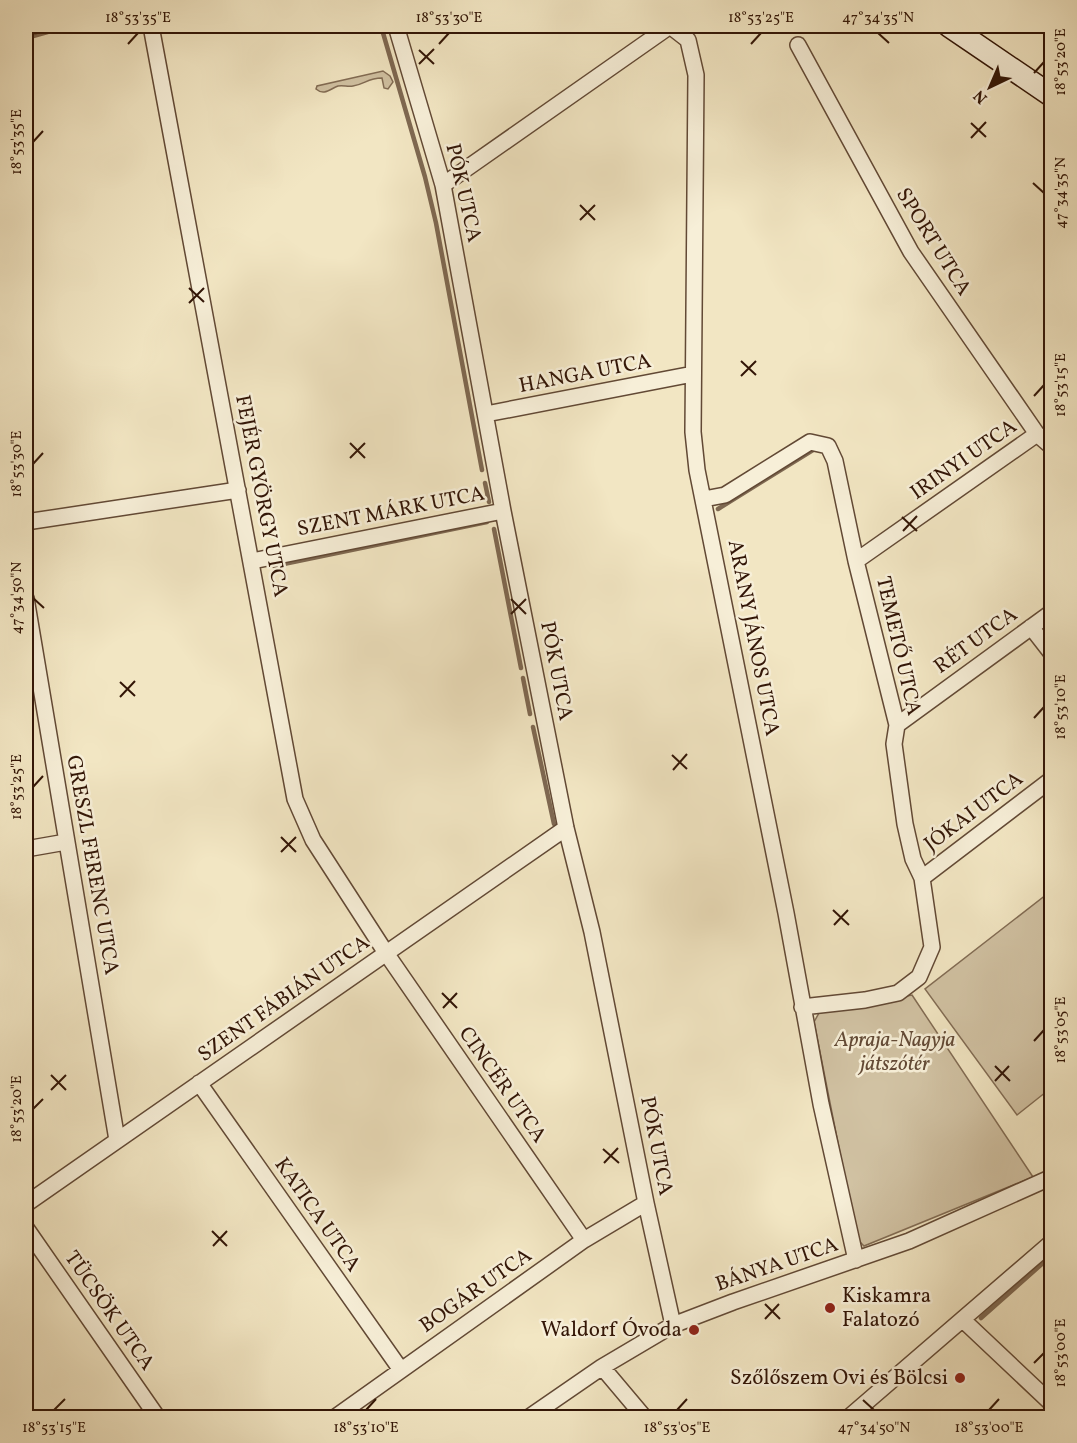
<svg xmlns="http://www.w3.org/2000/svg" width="1077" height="1443" font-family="Vollkorn,serif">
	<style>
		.green { fill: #d1c2a3; stroke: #826c54; stroke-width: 1.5 }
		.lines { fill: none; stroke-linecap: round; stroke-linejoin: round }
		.stream { stroke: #7e6851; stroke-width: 4.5 }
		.street-casing { stroke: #624935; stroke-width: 18 }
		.secondary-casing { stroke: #321506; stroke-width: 24 }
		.street { stroke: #f7efd8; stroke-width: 15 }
		.secondary { stroke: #f7efd8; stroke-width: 21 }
		.ticks { fill: none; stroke: #321506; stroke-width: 2 }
		.poi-dot { fill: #8f2418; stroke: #f7efd8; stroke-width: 2 }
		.labels { text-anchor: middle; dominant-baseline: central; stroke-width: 5; stroke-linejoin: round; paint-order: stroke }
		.street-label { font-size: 21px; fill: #321506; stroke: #f7efd8 }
		.park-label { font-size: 21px; font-style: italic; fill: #624935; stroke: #f7efd8 }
		.poi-label { font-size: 21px; fill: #321506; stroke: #f7efd8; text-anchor: end }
		.neatline { fill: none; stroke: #321506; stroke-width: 2 }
		.ticks-label { font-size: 15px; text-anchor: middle; fill: #321506 }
	</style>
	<rect width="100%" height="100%" fill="#f2e6c3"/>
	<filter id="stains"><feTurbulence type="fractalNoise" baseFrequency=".00333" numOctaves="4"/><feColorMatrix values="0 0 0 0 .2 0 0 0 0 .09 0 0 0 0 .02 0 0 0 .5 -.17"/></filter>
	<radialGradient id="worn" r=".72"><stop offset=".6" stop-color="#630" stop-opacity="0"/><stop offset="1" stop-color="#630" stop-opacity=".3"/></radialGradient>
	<path class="green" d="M383 71 390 76 393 82 388 89 384 88 382 78C368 78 365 84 353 86 348 87 343 85 338 86 330 89 324 96 316 89L317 86Z
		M1051 891V1088L1017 1115 925 989Z
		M912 995 1033 1177 864 1246 857 1239 814 1022 819 1013Z"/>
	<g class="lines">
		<path class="stream" d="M381 26 425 177 436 223 482 470
			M26 38 69 26
			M485 483 489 502
			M718 509 813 450
			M494 529 521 668
			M274 566 487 522
			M523 678 530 714
			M533 727 554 824
			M981 1318 1052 1255"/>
		<g class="street-casing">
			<path id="street" d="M151 26 295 799 313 840 386 953 584 1240
				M396 26 443 185 503 511 566 828 592 932 646 1203 673 1325
				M670 26 688 40 696 75 693 432 697 470 786 913 821 1104 856 1260
				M26 28 34 26
				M798 45 911 252 1037 434 1052 447
				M443 185 670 26
				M486 414 693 374
				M704 499 725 495 810 442 828 446 835 461 856 561 897 725 894 744 905 824 913 859 922 878 932 947 919 977 898 993 865 1000 802 1007
				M26 522 238 490
				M252 561 503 511
				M856 561 1037 434
				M26 598 117 1140
				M1031 627 1052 654
				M897 725 1052 612
				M26 849 66 842
				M922 878 1052 779
				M199 1083 401 1370
				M26 1204 566 828
				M26 1228 158 1418
				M963 1320 1052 1404
				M602 1367 645 1418
				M334 1418 584 1240 646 1203
				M528 1418 602 1367 673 1325 733 1302 909 1241 1052 1177
				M848 1418 1052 1242"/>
		</g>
		<g class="secondary-casing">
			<path id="secondary" d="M949 26 1052 96"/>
		</g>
		<use href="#street" class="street"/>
		<use href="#secondary" class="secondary"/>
	</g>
	<path class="ticks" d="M878 33 889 43M128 44 138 33M439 44 449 33M751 44 761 33M419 50 434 64M419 64 434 49M1034 73 1044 62M971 123 986 137M971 138 986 122M33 142 43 131M1033 183 1044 193M580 205 595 220M580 220 595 205M189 288 204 302M189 303 204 288M741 361 756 375M741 376 756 361M1034 396 1044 385M350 443 365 458M350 458 365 443M33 464 43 453M902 517 917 531M903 531 917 516M33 598 44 608M511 599 526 614M511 614 526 599M120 682 135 696M120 697 135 681M1034 718 1044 707M672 755 687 769M673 770 687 754M33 787 43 776M281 837 296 852M281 852 296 837M833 910 849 925M834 925 848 910M442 993 457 1008M443 1008 457 993M1034 1041 1044 1030M995 1066 1010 1081M51 1075 66 1090M995 1081 1009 1066M51 1090 66 1075M33 1109 43 1099M603 1149 619 1163M604 1163 618 1148M212 1231 227 1246M213 1246 227 1231M765 1304 780 1319M765 1319 779 1304M1034 1363 1044 1353M863 1400 874 1410M54 1410 65 1399M366 1410 376 1399M677 1410 687 1399M989 1410 999 1399"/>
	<g class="poi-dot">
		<circle cx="830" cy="1308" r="6"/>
		<circle cx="694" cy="1330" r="6"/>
		<circle cx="960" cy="1378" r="6"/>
	</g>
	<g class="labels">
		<g class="street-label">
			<text transform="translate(463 193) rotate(77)">PÓK UTCA</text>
			<text transform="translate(933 242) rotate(58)">SPORT UTCA</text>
			<text transform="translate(585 374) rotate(-11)">HANGA UTCA</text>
			<text transform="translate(964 460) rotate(-35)">IRINYI UTCA</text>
			<text transform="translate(261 496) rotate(79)">FEJÉR GYÖRGY UTCA</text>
			<text transform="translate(391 512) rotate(-11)">SZENT MÁRK UTCA</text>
			<text transform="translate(753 638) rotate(79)">ARANY JÁNOS UTCA</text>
			<text transform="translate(976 641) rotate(-36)">RÉT UTCA</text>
			<text transform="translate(898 646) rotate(77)">TEMETŐ UTCA</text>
			<text transform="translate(556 671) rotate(79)">PÓK UTCA</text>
			<text transform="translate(974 812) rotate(-37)">JÓKAI UTCA</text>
			<text transform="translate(92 865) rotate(80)">GRESZL FERENC UTCA</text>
			<text transform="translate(284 999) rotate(-35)">SZENT FÁBIÁN UTCA</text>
			<text transform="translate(502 1085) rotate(55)">CINCÉR UTCA</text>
			<text transform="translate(656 1146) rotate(79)">PÓK UTCA</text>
			<text transform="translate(317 1215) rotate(55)">KATICA UTCA</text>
			<text transform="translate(777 1265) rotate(-19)">BÁNYA UTCA</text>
			<text transform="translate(476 1291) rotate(-35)">BOGÁR UTCA</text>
			<text transform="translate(109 1311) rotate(55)">TÜCSÖK UTCA</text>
		</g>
		<g class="park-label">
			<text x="895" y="1040">Apraja-Nagyja<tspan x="895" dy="24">játszótér</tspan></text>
		</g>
		<g class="poi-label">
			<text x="842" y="1296" text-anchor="start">Kiskamra<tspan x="842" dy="24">Falatozó</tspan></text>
			<text x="682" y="1330">Waldorf Óvoda</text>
			<text x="948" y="1378">Szőlőszem Ovi és Bölcsi</text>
		</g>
	</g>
	<rect width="1077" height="1443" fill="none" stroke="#f2e6c3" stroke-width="66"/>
	<g transform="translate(990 87) rotate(224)" stroke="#f7efd8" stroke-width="4.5" paint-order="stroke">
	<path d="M0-4.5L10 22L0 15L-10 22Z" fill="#321506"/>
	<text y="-9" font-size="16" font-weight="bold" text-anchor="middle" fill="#321506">N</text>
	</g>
	<rect x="33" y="33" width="1011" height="1377" class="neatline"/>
	<g class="ticks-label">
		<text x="138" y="22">18°53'35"E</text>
		<text x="449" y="22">18°53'30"E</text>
		<text x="761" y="22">18°53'25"E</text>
		<text x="878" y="22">47°34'35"N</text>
		<text transform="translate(1060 62) rotate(-90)" y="5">18°53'20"E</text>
		<text transform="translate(16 142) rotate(-90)" y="5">18°53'35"E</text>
		<text transform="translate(1060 193) rotate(-90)" y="5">47°34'35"N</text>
		<text transform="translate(1060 385) rotate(-90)" y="5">18°53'15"E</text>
		<text transform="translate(16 464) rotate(-90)" y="5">18°53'30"E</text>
		<text transform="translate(16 598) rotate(-90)" y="5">47°34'50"N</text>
		<text transform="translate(1060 707) rotate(-90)" y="5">18°53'10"E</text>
		<text transform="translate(16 787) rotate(-90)" y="5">18°53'25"E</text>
		<text transform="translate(1060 1030) rotate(-90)" y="5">18°53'05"E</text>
		<text transform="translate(16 1109) rotate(-90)" y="5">18°53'20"E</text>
		<text transform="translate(1060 1353) rotate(-90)" y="5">18°53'00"E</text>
		<text x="54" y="1432">18°53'15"E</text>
		<text x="366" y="1432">18°53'10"E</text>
		<text x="677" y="1432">18°53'05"E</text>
		<text x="874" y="1432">47°34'50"N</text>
		<text x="989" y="1432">18°53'00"E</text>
	</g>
	<rect width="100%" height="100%" filter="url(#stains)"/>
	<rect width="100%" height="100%" fill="url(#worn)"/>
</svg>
